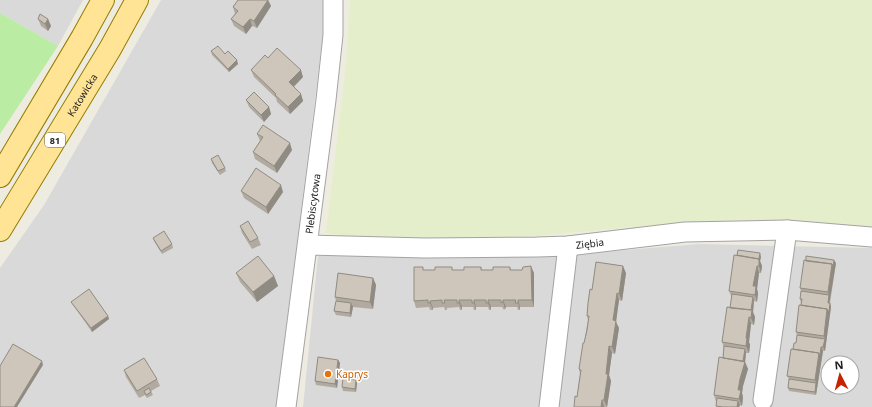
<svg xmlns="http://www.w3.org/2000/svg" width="872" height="407" font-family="'Noto Sans',sans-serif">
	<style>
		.residential { fill: #dad9d9; fill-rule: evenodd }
		.farmland { fill: #e5eecb }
		.grass { fill: #baeca4 }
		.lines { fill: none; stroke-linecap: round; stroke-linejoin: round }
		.street-casing { stroke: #a3a3a3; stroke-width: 21 }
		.primary-casing { stroke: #947d00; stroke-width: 24 }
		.street { stroke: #fff; stroke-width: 19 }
		.primary { stroke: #ffe495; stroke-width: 22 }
		.wall { fill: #b1aaa0 }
		.shaded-wall { fill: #908b82 }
		.building { fill: #cec6ba; stroke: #908b82 }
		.food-dot { fill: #e8710a; stroke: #fff; stroke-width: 1.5 }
		.labels { text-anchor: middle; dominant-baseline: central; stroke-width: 3; stroke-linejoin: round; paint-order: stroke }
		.shield { fill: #fff; stroke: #606060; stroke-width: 1 }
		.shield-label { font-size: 9px; font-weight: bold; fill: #1c1c1c }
		.street-label { font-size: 10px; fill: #1c1c1c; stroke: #fff }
		.food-label { font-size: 10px; fill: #c56008; stroke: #fff; text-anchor: start }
	</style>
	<rect width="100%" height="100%" fill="#eeece1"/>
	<path class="residential" d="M0 0H83L58 46 0 13Z
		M161 0H324L325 14 317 84 276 407H0V268L44 205Z
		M699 244 872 248V407H303L318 256 538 257ZM828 363H852V387H828Z"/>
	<path class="farmland" d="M350 0H872V229L750 220 681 223 487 240 356 237 326 233 346 64Z"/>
	<path class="grass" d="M0 13 58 46 0 134Z"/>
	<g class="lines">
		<g class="street-casing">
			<g id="street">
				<path id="s1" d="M308 245 425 248 537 247 568 246 685 232 787 230 872 237"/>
				<path d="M763 400 787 230"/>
				<path id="s2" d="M286 407 326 100 333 35V0"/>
				<path d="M549 407 568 246"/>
			</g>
		</g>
		<g class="primary-casing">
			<g id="primary">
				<path d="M0 176 82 38 103 0"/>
				<path id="s3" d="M0 230 110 49 137 0"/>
			</g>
		</g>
		<use href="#street" class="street"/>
		<use href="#primary" class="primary"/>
	</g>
	<path class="wall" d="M238 0H268L271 6 257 28 252 26 246 34 234 26 231 19 235 14 233 7Z
		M38 19H48L51 26 48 31 41 26Z
		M211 51 225 54 238 64 229 72 212 55Z
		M251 70 303 77 294 87 301 94 303 101 290 114 277 102 276 98 254 77Z
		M246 100 269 107 271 114 264 122 249 107Z
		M257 134 292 150 277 173 255 159 253 152 260 141Z
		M211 159 225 168 226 171 220 175 212 163Z
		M241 191 283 192 268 214 244 198Z
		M240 226 258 238 261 245 252 249 242 233Z
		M153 238 172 244 173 248 162 254 154 241Z
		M761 257 760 261 762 266 761 273H759L757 289 758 293 757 302 754 301 753 312 755 317 754 325 751 324 749 342 750 345 749 353H746L745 362 748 369 743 386 742 393 743 397 742 406 740 405 739 407H716V402L714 395 723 358 724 348 722 342 730 308 732 298 729 291Z
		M836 263 830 303 831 307 825 351H823L816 395 789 391 788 388 789 379 787 376 793 349 796 343 797 335 796 332 801 303 800 299 801 291 800 288Z
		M481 267 482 270H493L510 267 511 270 534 273V307H520V310H518L517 307H506L505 309 504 310 502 307H491V310H489L488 307H476V310H474L473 307H462V310H460L459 307 447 308V310H445L444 307 433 308V310H430L429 307 416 308 414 301 424 270H464Z
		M236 273 274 276 278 286 257 302 240 282Z
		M626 273 622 301 619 300 616 322 619 328 615 354 612 353 609 375 611 381 607 407H574L577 397 580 374 579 369 584 343 588 320 587 316 592 290Z
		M373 278 376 285 373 309 353 307 351 317 336 315 334 311 336 301 335 297Z
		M71 302 108 316 109 319 92 332 73 305Z
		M338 360 340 363 337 388 316 385 315 381Z
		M124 370 157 379 160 386 151 391 153 395 147 398 145 395 139 398 126 377Z
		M357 383 356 392 343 391 342 387Z"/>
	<path class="shaded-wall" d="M268 0 271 6 257 28 254 21Z
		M48 19 51 26 48 31 45 24Z
		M250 19 252 26 246 34 243 27Z
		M237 60 238 64 229 72 228 69Z
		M301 70 303 77 291 89 289 82Z
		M301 94 303 101 290 114 288 107Z
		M269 107 271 114 264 122 261 115Z
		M290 143 292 150 277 173 274 166Z
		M281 185 283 192 268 214 266 207Z
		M760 253 761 257 760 261 762 266 761 273 759 266 758 262Z
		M834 260 836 263 830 299 828 292 832 264Z
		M531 266 534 273V307L532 300Z
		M623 266 626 273 622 301 619 294Z
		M757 266 759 273 757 289 758 293 757 302 755 295 753 286Z
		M274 276 278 286 257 302 253 292Z
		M373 278 376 285 373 309 370 302Z
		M617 293 619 300 616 322 619 328 615 354 612 347 613 320Z
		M829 295 830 299 829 307 828 303Z
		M753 297 754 301 753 312 755 317 754 325 751 318V313Z
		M459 300 462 307V310L459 303Z
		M474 300 476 307V310L474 303Z
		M488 300 491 307V310L488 303Z
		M503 300 506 307 505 309 503 302Z
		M518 300 520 307V310L518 303Z
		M430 301 433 308V310L430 303Z
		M351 303 353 307 351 317 350 313Z
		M830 303 831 307 825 351 823 347 825 339 824 336 827 309Z
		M108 316 109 319 92 332 91 328Z
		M749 317 751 324 749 342 750 345 749 353 746 346V338Z
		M609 346 612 353 609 375 611 381 607 407 604 400 606 374Z
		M821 347 823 351 816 395 815 392 816 383 815 380 819 353Z
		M745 349 746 353 745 363V362L748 369 743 386 742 393 743 397 742 406 739 399 738 390Z
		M338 360 340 363 337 388 335 384Z
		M42 361 43 365 17 407H14Z
		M356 380 357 383 356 392 355 389Z
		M602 400 604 407H601Z
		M738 401 740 405 739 407H737Z"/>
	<path class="building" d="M238 0H268L254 21 250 19 243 27 231 19 238 11 233 7Z
		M40 14 48 19 45 24 38 19Z
		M218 46 225 54 228 51 237 60 228 69 211 51Z
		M277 48 301 70 289 82 301 94 288 107 275 95 276 94 275 93 251 70 265 55 268 58Z
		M254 92 269 107 261 115 246 100Z
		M263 125 290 143 274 166 253 152 263 137 257 134Z
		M218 155 225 168 218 171 211 159Z
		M256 168 281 185 266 207 241 191Z
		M248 221 258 238 250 242 240 226Z
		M164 231 172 244 161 251 153 238Z
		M738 250 760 253 759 259 737 255Z
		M734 255 759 259V266H757L753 286H756L755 295 729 291Z
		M258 256 274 276 253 292 236 273Z
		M806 256 834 260 833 268 832 264 806 261Z
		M804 260 832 264 828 292 800 288Z
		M596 262 623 266 619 294 617 293 613 320 616 321 612 347 609 346 606 374H608L604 400H602L601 407H574L575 396 577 397 581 370 579 369 583 343H584L587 330 589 316H587L588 303 590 289 592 290Z
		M531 266 532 300H518V303H515L516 300H503V302L501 303V300H488V303H486V300H474V303H472V300H459V303H457V300H444L445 303H442V300L430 301V303H428V300L414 301V267H423V270H435V267H452V270H464V267H481V270H493V267H510V270H522L523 267Z
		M338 273 373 278 370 302 335 297Z
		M89 289 108 316 91 328 71 302Z
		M801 291 829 295 828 303H830L829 312 827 309 801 305 802 299H800Z
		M732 294 753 297 751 310 730 308Z
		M336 301 351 303 350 313 334 311Z
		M799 305 827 309 824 336 796 332Z
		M727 307 752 310 751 318 749 317 746 338H747L746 346 722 342Z
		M797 335 825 339 823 347H821L820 356 819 353 793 349 794 343H796Z
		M13 344 42 361 14 407H0V366Z
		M724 346 745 349 743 361 723 358Z
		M791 349 819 353 815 380 787 376Z
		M318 357 338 360 335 384 315 381Z
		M719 357 745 362 740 379 738 390H741L739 399 714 395Z
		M144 358 157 379 137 391 124 370Z
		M343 378 356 380 355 389 342 387Z
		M789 379 816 383 815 392 788 388Z
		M149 388 151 392 146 395 144 391Z
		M717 398 738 401 737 407H723L716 406Z"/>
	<circle class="food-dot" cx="328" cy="374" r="4"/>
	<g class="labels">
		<rect class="shield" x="45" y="133" width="20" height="14" rx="3"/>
		<g class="shield-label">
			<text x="55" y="140">81</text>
		</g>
		<g class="street-label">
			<text stroke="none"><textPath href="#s3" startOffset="158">Katowicka</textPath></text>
			<text stroke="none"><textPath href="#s2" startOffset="205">Plebiscytowa</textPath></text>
			<text stroke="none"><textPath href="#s1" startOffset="282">Ziębia</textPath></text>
		</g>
		<g class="food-label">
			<text x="336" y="374">Kaprys</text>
		</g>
	</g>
	<g transform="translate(840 375) rotate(354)"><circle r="19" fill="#ffffff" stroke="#a4a4a4"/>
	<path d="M0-3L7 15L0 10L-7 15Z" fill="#c82300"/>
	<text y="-6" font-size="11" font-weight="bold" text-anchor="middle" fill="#1c1c1c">N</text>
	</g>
</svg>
